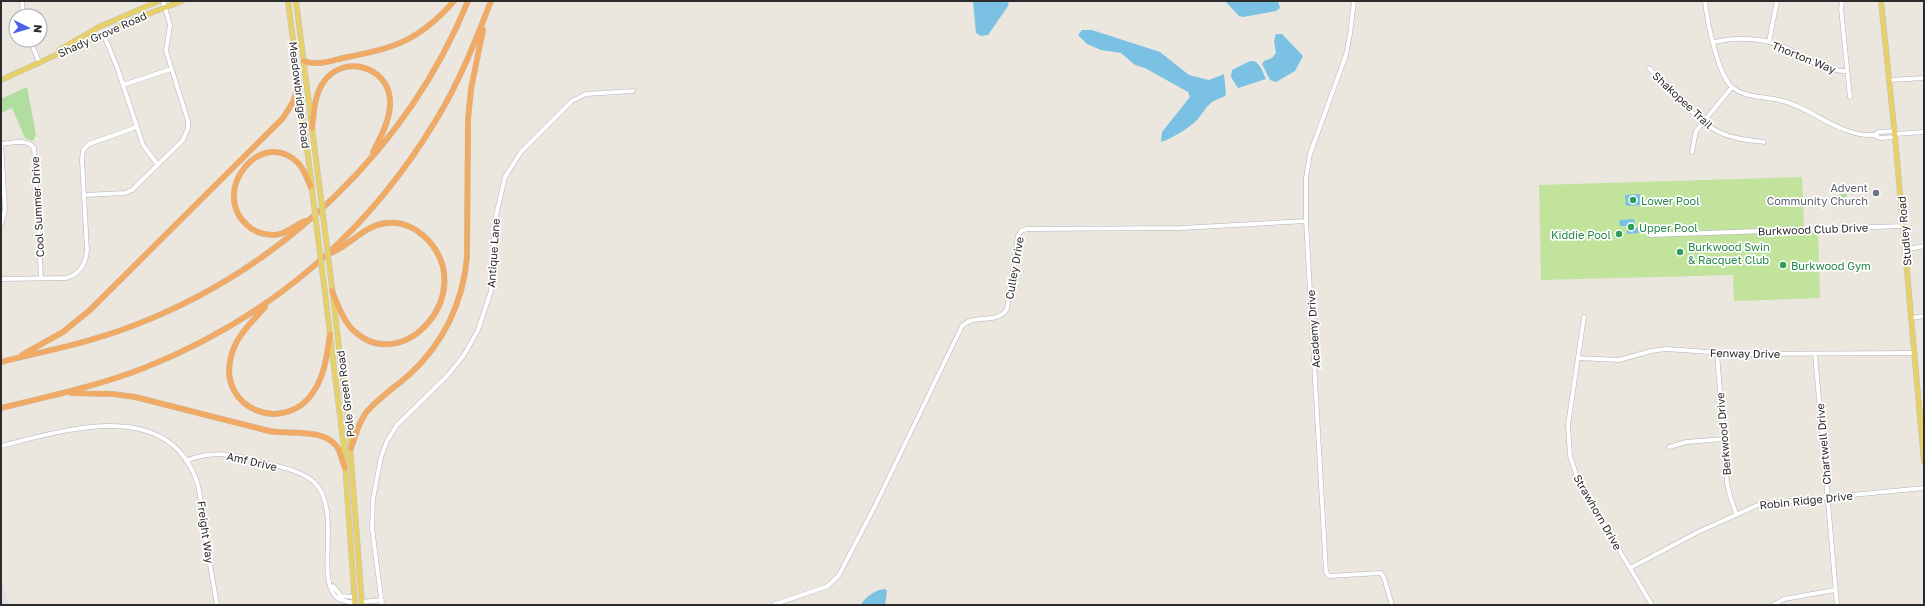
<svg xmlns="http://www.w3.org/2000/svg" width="1925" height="606" font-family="'Golos Text',sans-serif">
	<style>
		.industrial { fill: #e0dee4 }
		.green { fill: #b1dd9f }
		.pitch { fill: #c1e39c }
		.water { fill: #7ac1e4 }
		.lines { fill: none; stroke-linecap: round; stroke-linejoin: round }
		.minor-casing { stroke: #b1b3bd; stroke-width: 5 }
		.major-casing { stroke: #c4c4c4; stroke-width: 6 }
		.highway-casing { stroke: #c4c4c4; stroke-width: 6 }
		.minor { stroke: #fff; stroke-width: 4 }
		.major { stroke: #e5d06a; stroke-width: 5 }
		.highway { stroke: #f0aa64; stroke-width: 5.5 }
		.major-bridge-casing { stroke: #c4c4c4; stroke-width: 6; stroke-linecap: butt }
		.major-bridge { stroke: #e5d06a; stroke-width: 5 }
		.worship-dot { fill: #6b7280; stroke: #fff; stroke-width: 1.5 }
		.leisure-dot { fill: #2e9e5b; stroke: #fff; stroke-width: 1.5 }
		.labels { text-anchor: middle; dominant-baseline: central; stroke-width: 3.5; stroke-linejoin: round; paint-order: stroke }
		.street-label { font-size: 11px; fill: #2b2b2b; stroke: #fff }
		.worship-label { font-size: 11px; fill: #5b616d; stroke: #fff; text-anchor: end }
		.leisure-label { font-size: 11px; fill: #27864d; stroke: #fff; text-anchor: start }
	</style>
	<rect width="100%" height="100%" fill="#ebe6de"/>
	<path class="industrial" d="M1 576 8 605H1Z"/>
	<path class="green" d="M27 87 36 135 33 141 25 138 12 108 1 113V99Z
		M1846 189 1847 200H1839L1838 195 1841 193V190Z"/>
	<path class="pitch" d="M1802 177 1804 228H1818L1820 298 1734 301 1733 275 1541 280 1539 185Z"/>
	<path class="water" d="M973 1H1009L1008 6 988 35 981 36 976 33Z
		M1225 1H1278L1280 8 1276 11 1243 17 1239 16Z
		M1082 30H1092L1160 52 1189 75 1209 80 1224 74 1226 95C1221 99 1215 99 1210 104 1205 108 1202 114 1198 119 1189 128 1173 138 1161 142L1162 132 1190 97 1188 92 1145 68 1135 65 1121 53 1101 50 1087 44 1078 35Z
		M1276 34H1282L1303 56 1295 71 1276 82 1270 80 1262 64 1264 61 1272 58 1276 53 1274 41Z
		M1250 61C1260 60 1262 71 1266 79L1238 88 1231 77 1232 70Z
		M1640 194 1641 205 1626 206 1625 195Z
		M1634 219 1635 228H1639V233L1627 234V226H1620L1619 220Z
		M885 589 887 591 885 605H861C864 598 876 589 885 589Z"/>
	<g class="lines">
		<g class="minor-casing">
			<path id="minor" d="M22 1 23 16
				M1354 1 1350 34 1346 55 1310 154 1306 178V221L1326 572 1329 576 1381 573 1384 578 1392 605
				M1705 1C1707 21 1717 70 1730 85 1742 98 1763 96 1779 100 1812 107 1839 137 1874 135
				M1842 1 1841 8 1850 97
				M103 33 117 67 143 145 158 165
				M30 40 39 62
				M1714 42C1737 37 1762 38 1784 47 1805 56 1824 72 1847 71
				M1769 42 1777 1
				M1649 68C1668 87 1696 121 1719 132 1733 139 1749 140 1764 142
				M1890 80 1924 78
				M123 85 171 69
				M1895 131 1879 132 1874 135 1880 138 1895 137
				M1895 134 1924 132
				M1 144C11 143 27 138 34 148L41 278
				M1692 152 1696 131 1732 87
				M84 195 125 193 132 190 183 140 188 128V121L166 51 170 25 163 1
				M1 225 5 210 1 143
				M1650 235 1903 226
				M1905 250 1924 246
				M1 279 66 278C79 275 86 264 87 250L82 160 83 150 89 144 137 127
				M1584 317 1568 425 1570 456 1579 483 1652 605
				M1911 318 1924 316
				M1717 353 1727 483 1730 496 1736 513
				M1815 354 1837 605
				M1578 358 1619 360 1651 351 1666 349 1739 354 1915 353
				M1 446C64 430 168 397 197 482 201 494 201 506 202 518 207 547 212 576 217 605
				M1669 447 1686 442 1724 439
				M186 461C210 450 232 454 257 461 275 466 299 469 314 482 342 509 316 575 335 596 340 601 348 602 355 603
				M1630 568 1698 532 1760 504 1924 488
				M333 586 341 596 354 597
				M362 602 382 600
				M382 605 372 528 373 499 381 457 387 441 397 425 448 375 464 355 478 330 491 291 495 220 505 177 521 152 572 101 586 94 633 91
				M773 605 828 586 839 575 876 504 962 326C975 313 997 325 1007 309L1018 236 1021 231 1027 229 1181 228 1306 221
				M1773 605 1784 599 1835 590"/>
		</g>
		<g class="major-casing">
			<path id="major" d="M288 1 312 187
				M296 1 319 183
				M1881 1 1895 137 1924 462
				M59 50 99 27 159 1
				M1 80 135 19 182 1
				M331 279 349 432 362 605
				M324 285 344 449 355 605"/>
		</g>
		<g class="highway-casing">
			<path id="highway" d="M304 61C317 66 330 61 343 58 394 48 418 42 454 1
				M312 128C314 113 314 96 323 83 341 54 388 65 390 100 391 119 381 136 373 152
				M305 221C295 225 287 234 275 235 265 235 254 232 247 225 209 191 262 126 298 163 305 170 308 181 312 190
				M331 253C351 245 363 226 386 223 402 221 416 228 427 239 479 293 403 377 354 331 343 321 338 305 332 291
				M265 307C252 322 235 337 231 357 217 409 286 436 314 391 325 374 327 354 330 335
				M22 355 63 332 90 310 283 118 293 102 299 84
				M1 362C46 351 92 342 135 325 283 268 408 148 468 1
				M71 393 113 394 135 397 269 431C291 435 327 427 339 450 341 456 343 462 345 468
				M1 408C49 396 98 386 144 368 268 319 367 235 436 120 459 83 475 42 491 1
				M351 448 359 425 365 414C377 399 394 388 409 375 443 344 463 303 467 257L468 119 471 89 483 30"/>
		</g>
		<use href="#minor" class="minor"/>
		<use href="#major" class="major"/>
		<use href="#highway" class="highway"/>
		<g class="major-bridge-casing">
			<path id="major-bridge" d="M319 183 331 279
				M312 190 324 285"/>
		</g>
		<use href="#major-bridge" class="major-bridge"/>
	</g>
	<circle class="worship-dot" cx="1876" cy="193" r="4"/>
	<g class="leisure-dot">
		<circle cx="1633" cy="200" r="4"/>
		<circle cx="1631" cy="227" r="4"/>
		<circle cx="1619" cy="234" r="4"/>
		<circle cx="1680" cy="252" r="4"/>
		<circle cx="1783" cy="265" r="4"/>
	</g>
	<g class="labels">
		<g class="street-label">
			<text transform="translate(102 34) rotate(-24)">Shady Grove Road</text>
			<text transform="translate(1804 57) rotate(22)">Thorton Way</text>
			<text transform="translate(300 95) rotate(83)">Meadowbridge Road</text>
			<text transform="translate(1683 100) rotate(43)">Shakopee Trail</text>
			<text transform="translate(37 207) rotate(-93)">Cool Summer Drive</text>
			<text transform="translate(1813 229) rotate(-2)">Burkwood Club Drive</text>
			<text transform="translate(1904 231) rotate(-95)">Studley Road</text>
			<text transform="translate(493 253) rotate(-86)">Antique Lane</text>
			<text transform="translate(1014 268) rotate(-80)">Culley Drive</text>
			<text transform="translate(1313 329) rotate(-94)">Academy Drive</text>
			<text transform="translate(1745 353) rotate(1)">Fenway Drive</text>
			<text transform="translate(345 394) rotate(-97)">Pole Green Road</text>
			<text transform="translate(1723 434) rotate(-95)">Berkwood Drive</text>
			<text transform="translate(1823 444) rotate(-95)">Chartwell Drive</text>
			<text transform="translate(252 461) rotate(13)">Amf Drive</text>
			<text transform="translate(1806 500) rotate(-6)">Robin Ridge Drive</text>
			<text transform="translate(1598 512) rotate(60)">Strawhorn Drive</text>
			<text transform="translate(206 532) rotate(82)">Freight Way</text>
		</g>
		<g class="worship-label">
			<text x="1868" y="187">Advent<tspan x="1868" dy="13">Community Church</tspan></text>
		</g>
		<g class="leisure-label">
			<text x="1641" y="200">Lower Pool</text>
			<text x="1639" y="227">Upper Pool</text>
			<text x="1611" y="234" text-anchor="end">Kiddie Pool</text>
			<text x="1688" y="246">Burkwood Swin<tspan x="1688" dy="13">&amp; Racquet Club</tspan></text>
			<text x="1791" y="265">Burkwood Gym</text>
		</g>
	</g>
	<rect width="1925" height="606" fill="none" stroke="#2b2b2b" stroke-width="4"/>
	<g transform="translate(28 28) rotate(95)"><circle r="19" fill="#ffffff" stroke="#aaaaaa"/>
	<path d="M0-3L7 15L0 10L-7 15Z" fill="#4c60ea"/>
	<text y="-6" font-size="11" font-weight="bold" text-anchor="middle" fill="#2b2b2b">N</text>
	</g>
</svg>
